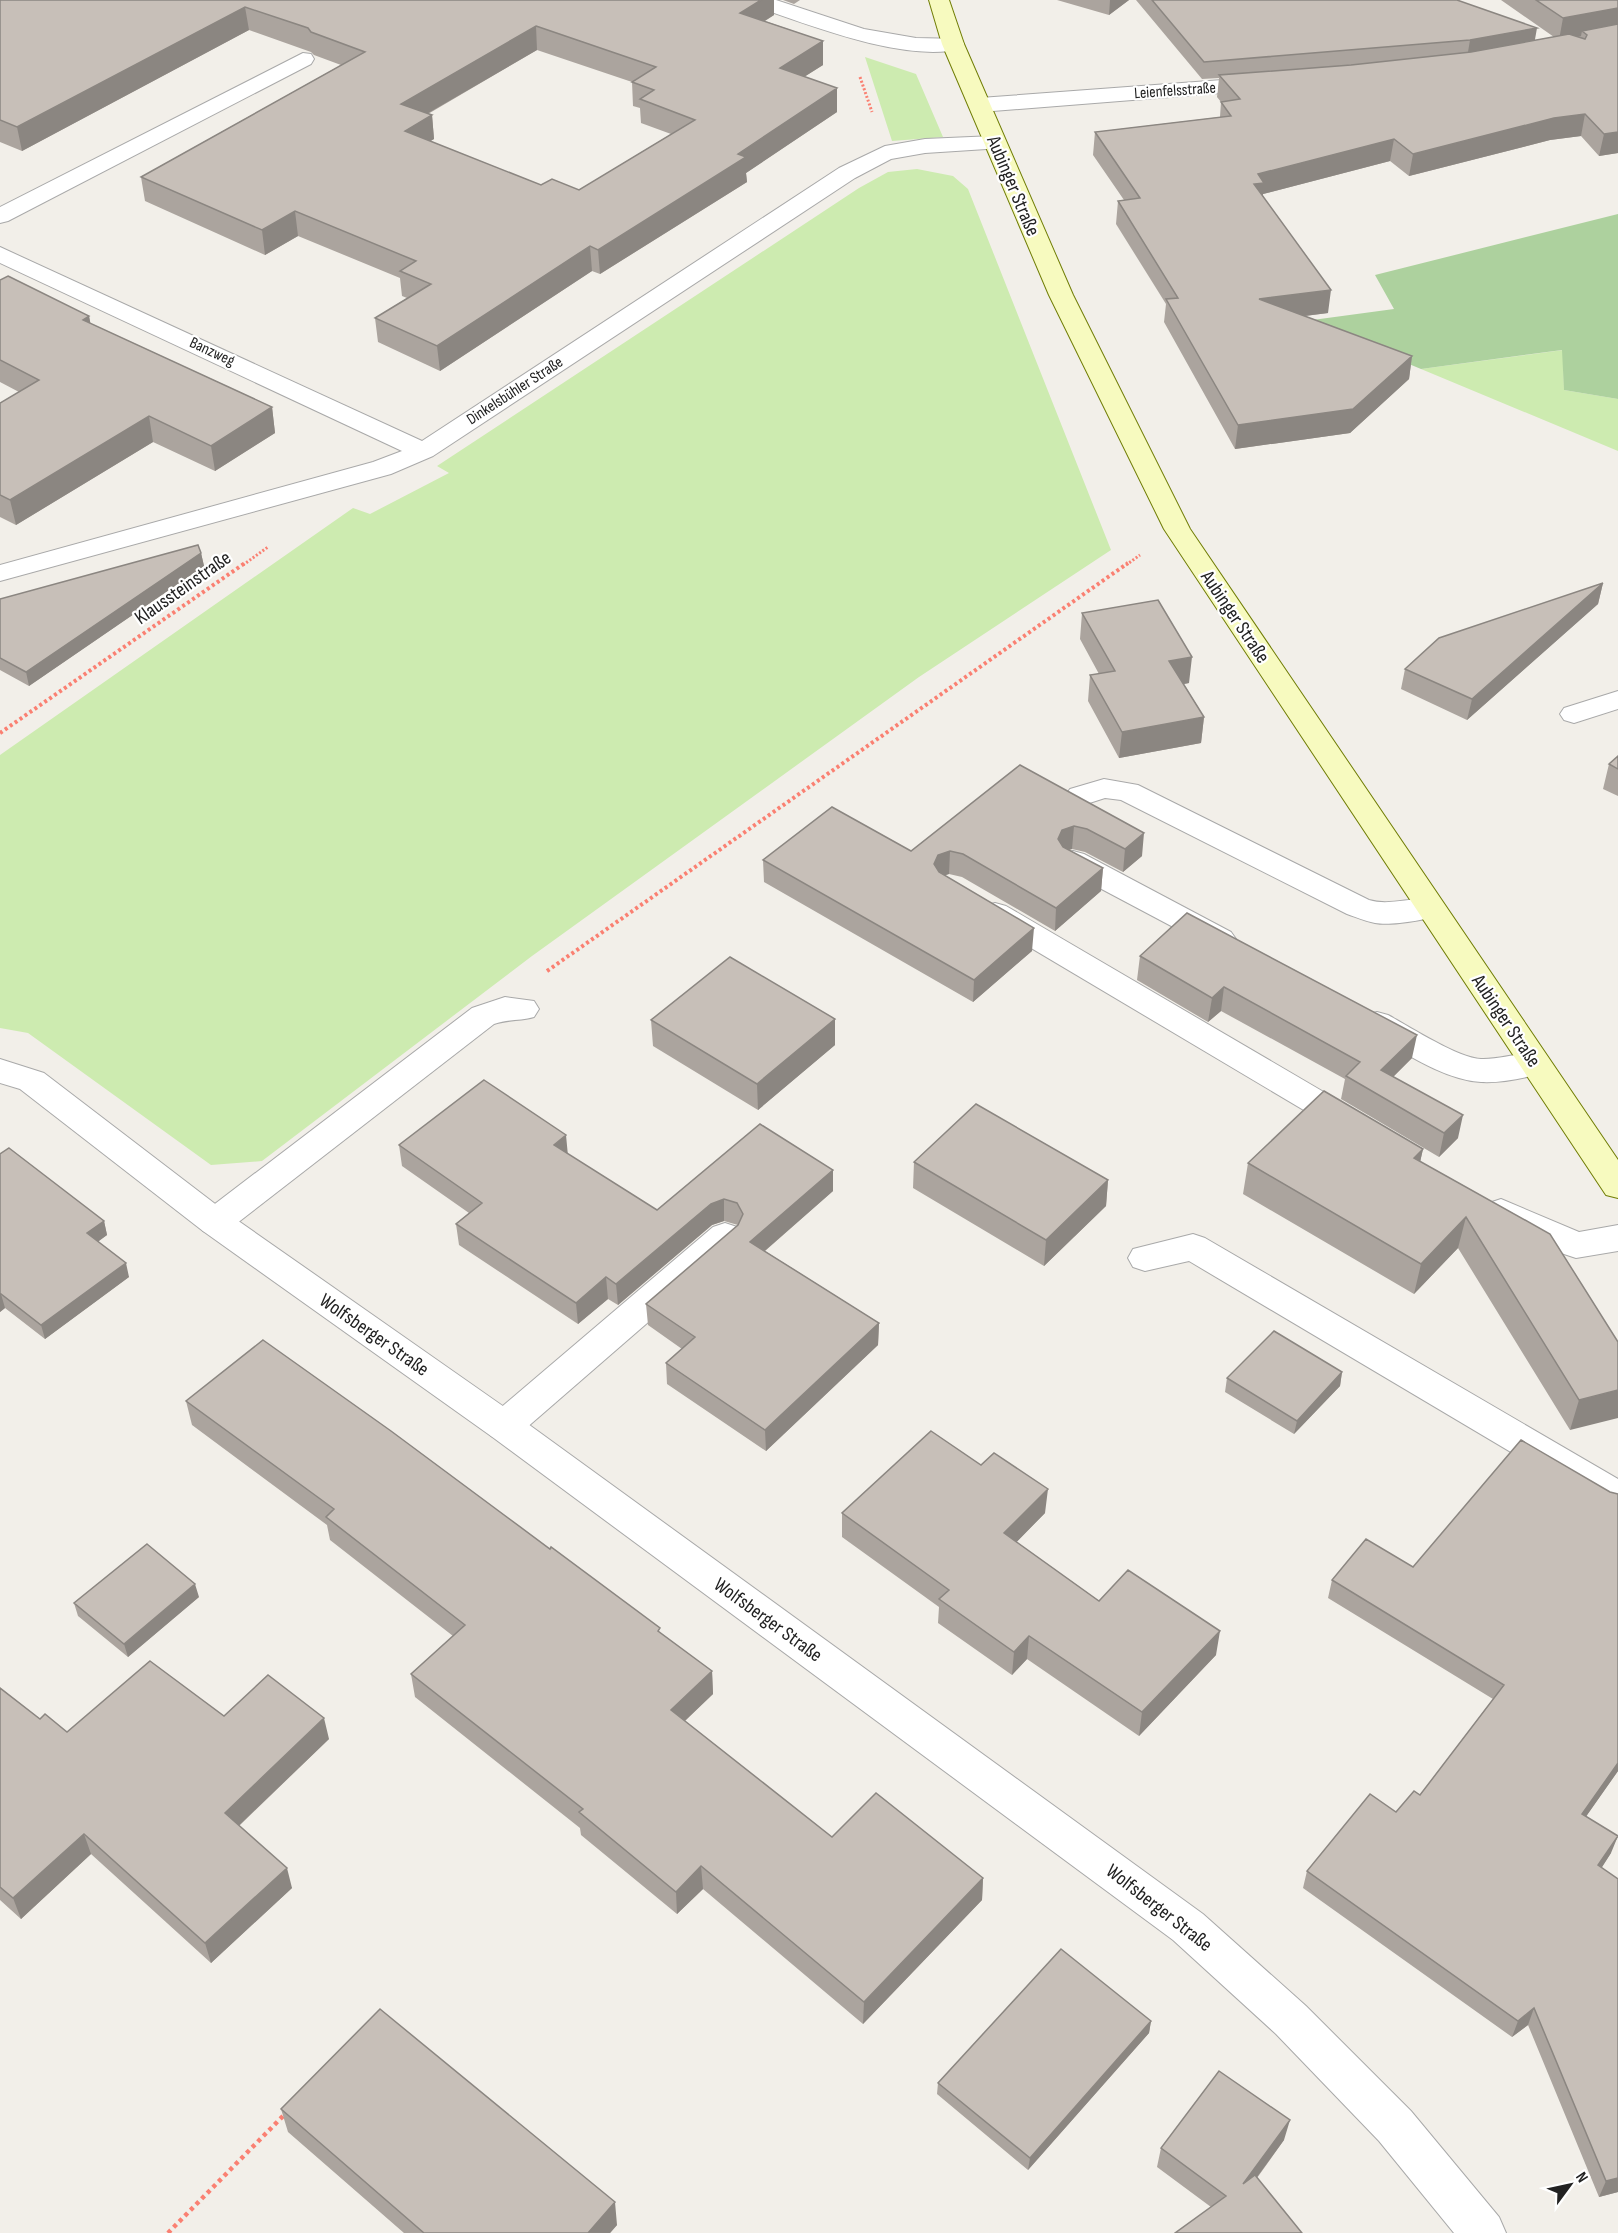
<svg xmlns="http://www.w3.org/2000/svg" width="1618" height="2233" font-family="'Sofia Sans Condensed',sans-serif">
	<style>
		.grass { fill: #cdebb0 }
		.forest { fill: #add19e }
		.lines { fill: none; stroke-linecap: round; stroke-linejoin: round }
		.lane-casing { stroke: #a9a9a9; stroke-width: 2 }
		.street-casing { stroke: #a9a9a9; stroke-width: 2 }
		.secondary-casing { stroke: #707d05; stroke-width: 2 }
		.path-far2 { stroke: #fa8072; stroke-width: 3; stroke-dasharray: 2 2; stroke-linecap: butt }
		.path-far1 { stroke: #fa8072; stroke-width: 4; stroke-dasharray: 3 3; stroke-linecap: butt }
		.path { stroke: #fa8072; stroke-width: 4.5; stroke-dasharray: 4 4; stroke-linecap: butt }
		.lane { fill: #fff; fill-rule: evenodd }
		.street { fill: #fff; fill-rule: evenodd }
		.secondary { fill: #f7fabf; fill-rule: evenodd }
		.wall { fill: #aba49e; fill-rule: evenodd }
		.shaded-wall { fill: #8b8681 }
		.building { fill: #c7bfb8; stroke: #8b8681; stroke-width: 1.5; fill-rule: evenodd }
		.labels { text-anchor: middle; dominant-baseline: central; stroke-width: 4.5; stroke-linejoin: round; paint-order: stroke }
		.far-street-label { font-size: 16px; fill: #222; stroke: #fff }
		.street-label { font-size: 20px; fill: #222; stroke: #fff }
	</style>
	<rect width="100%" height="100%" fill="#f2efe9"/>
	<path class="grass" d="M865 57 916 74 943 137 892 141Z
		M917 169 953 176 968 189 1111 550 919 677 532 956 262 1161 211 1165 28 1033 0 1028V755L353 508 370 514 449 473 437 466 859 188 888 172Z
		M1563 350 1564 390 1618 399V451L1421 369Z"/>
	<path class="forest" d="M1618 214V399L1564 390 1562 350 1421 369 1305 321 1394 309 1375 275Z"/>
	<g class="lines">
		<g class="lane-casing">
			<path id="lane" d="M303 53 311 54 314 59 311 64 8 221 0 223V207Z
				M1104 779 1138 785 1369 900C1392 907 1417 894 1441 901L1445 908 1441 915C1425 920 1391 926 1375 923 1365 921 1356 917 1347 914L1121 800 1105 798 1080 806 1070 803 1065 796 1070 789Z
				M1073 851 1084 854 1231 932 1236 939 1231 946 1220 950 1209 946 1062 868 1058 861 1062 854Z
				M995 903 1006 906 1363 1115 1368 1123 1363 1131 1351 1135 1339 1131 984 920 980 913 984 906Z
				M505 997 534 1001 539 1009 534 1017C521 1021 508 1019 494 1024L227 1231 215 1235 203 1231 198 1222 203 1213 472 1008Z
				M1377 1012 1388 1015C1410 1027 1458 1058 1481 1059 1503 1060 1524 1049 1545 1056L1550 1064 1545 1072C1526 1078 1501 1083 1481 1082 1443 1080 1399 1049 1366 1031L1361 1023 1366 1015Z
				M1501 1199 1579 1232 1618 1225V1251L1576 1258 1564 1254 1489 1221 1484 1212 1489 1203Z
				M725 1223 737 1227 742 1236 737 1245 517 1436 504 1440 491 1436 486 1426 491 1416 713 1227Z
				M1193 1234 1205 1238 1618 1479V1512L1605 1508 1189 1261 1145 1271 1133 1267 1128 1258 1133 1249Z"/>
		</g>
		<g class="street-casing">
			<path id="street" d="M745 0H776L864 29 916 38 961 39 964 44 961 49C901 63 805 23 748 4Z
				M1263 77 1271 79 1274 84 1271 89 980 112 972 110 969 105 972 100 980 98Z
				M994 136 1002 138 1005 143 1002 148 925 153 891 159 855 178 433 456 391 474 0 581V565L373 462 402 451 0 263V247L422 441 839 168 885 146 925 139Z
				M1618 691V709L1574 723 1564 720 1560 714 1564 708Z
				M0 1059 44 1073 227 1213 517 1416 1203 1914 1306 2006 1411 2111 1499 2217 1506 2233H1454L1379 2141 1276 2034 1173 1940 491 1436 203 1231 20 1089 0 1083Z"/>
		</g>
		<g class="secondary-casing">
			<path id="secondary" d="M929 0H949L964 44 1073 295 1190 529 1618 1160V1198L1606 1195 1164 529 1049 295 942 44Z"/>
		</g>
		<path class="path-far2" d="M860 77 872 112
			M243 565 268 547
			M1126 565 1140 555"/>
		<path class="path-far1" d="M0 733 245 563
			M547 971 1128 563"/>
		<path class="path" d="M168 2233 285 2114"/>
		<use href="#lane" class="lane"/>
		<use href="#street" class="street"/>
		<use href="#secondary" class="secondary"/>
	</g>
	<path class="wall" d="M0 0 774 15 765 21 823 41V65L804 77 837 112 746 173 747 182 600 274 592 271 440 371 378 342 375 318 407 298 402 296 400 278 298 236 265 255 145 201 141 177 341 65 314 55 311 52 249 30 22 151 0 142ZM537 50 632 82 633 106 640 108 641 123 671 134 579 190 541 185 430 141 434 139 432 115 428 114Z
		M783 0H800L794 4Z
		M1057 0H1129L1109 15Z
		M1136 0H1457L1535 40 1554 37 1501 0H1618V153L1599 156 1581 136 1550 140 1409 176 1390 161 1263 194V196L1328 313 1305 316 1412 356 1409 379 1350 433 1235 449 1164 322 1166 304 1116 224 1118 201 1124 200 1093 155 1095 132 1220 117 1221 102 1217 97 1219 78 1202 79Z
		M0 280 89 316 90 323 272 407 275 433 215 471 153 442 16 525 0 517V403L19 392 0 382Z
		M201 553 204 566 29 686 0 670V599Z
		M1603 583 1598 604 1467 720 1401 689 1405 669Z
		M1082 613 1189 683 1184 684 1204 717 1201 743 1119 758 1088 701 1090 675 1099 674 1080 639Z
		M1618 756V796L1603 789 1609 764Z
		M1020 765 1142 856 1123 872 1085 852 1072 849 1068 850 1103 868 1101 891 1055 931 962 877 949 874 945 875 1032 951 973 1002 764 882 763 860 911 851Z
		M1187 913 1412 1058 1393 1077 1458 1138 1439 1157 1341 1099 1345 1079 1221 1011 1208 1022 1137 980 1140 956Z
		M835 1019V1045L758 1110 653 1046 651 1020Z
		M399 1145 568 1154 657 1210 833 1170V1191L765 1251 879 1323 878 1345 766 1451 667 1384 666 1363 682 1349 648 1325 646 1304 738 1225 724 1221 712 1225 618 1305 608 1299 578 1324 459 1245 456 1224 469 1213 402 1166Z
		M1423 1149 1420 1162 1618 1342 1570 1430 1458 1248 1414 1294 1243 1194 1248 1163Z
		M0 1154 104 1221 107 1235 98 1241 129 1277 45 1339 5 1308 0 1312Z
		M914 1162 1108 1180 1106 1206 1044 1266 913 1188Z
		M1342 1372 1340 1386 1294 1434 1225 1392 1227 1378Z
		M186 1401 661 1634 712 1671 713 1694 685 1721 832 1837 983 1878 982 1900 863 2024 703 1889 677 1914 581 1835 580 1828 415 1697 411 1674 453 1636 330 1540 327 1525 192 1425Z
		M1610 1492 1618 1494V1771L1586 1816 1611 1853 1601 1868 1618 1879V2192L1599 2197 1528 2025 1512 2037 1303 1888 1307 1871 1396 1812 1420 1795 1493 1699 1328 1598 1332 1580 1413 1567Z
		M842 1513H1045L1016 1542 1099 1601 1216 1655 1139 1736 1027 1659 1012 1675 938 1623 939 1607 842 1537Z
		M199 1597 128 1657 78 1616 74 1603Z
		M0 1688 40 1719 67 1732 329 1739 239 1826 292 1888 211 1963 91 1854 21 1919 0 1900Z
		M1151 2021 1149 2033 1028 2170 937 2094 938 2083Z
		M281 2109 617 2225 610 2233H404L288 2132Z
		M1284 2140 1257 2178 1211 2207 1157 2167 1161 2148Z"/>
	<path class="shaded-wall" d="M761 0H774V15L740 36V13Z
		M1110 0H1129L1109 15Z
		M245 7 249 30 22 151 17 127Z
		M1618 8V27L1582 31 1581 36 1559 40 1563 18Z
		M536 26 537 50 404 127 401 104Z
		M1537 28 1534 45 1467 58 1470 40Z
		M823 41V65L780 92V68Z
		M837 88V112L746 173 747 182 600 274 598 250 738 154Z
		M1585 114 1581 136 1550 140 1409 176 1413 154 1554 118Z
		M432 115 434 139 407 155 405 131Z
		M1618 132V153L1599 156 1604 134Z
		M1394 139 1390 161 1263 194 1262 205 1254 184 1258 174Z
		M295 211 298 236 265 255 262 230Z
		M590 246 592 271 440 371 437 346Z
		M1331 290 1328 313 1256 322 1259 299Z
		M89 316 94 341 83 320Z
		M1412 356 1409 379 1350 433 1235 449 1238 425Z
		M272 407 275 433 215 471 211 446Z
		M149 416 153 442 16 525 10 500Z
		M201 553 204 566 29 686 26 672Z
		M1603 583 1598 604 1467 720 1472 699Z
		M1192 657 1189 683 1167 687 1169 661Z
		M1204 717 1201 743 1119 758 1122 732Z
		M1074 826 1072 849 1060 853 1058 839 1062 830Z
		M1144 833 1142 856 1123 872 1125 849Z
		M950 851 949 874 937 878 934 864 938 855Z
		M1103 868 1101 891 1055 931 1056 908Z
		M1034 928 1032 951 973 1002 974 980Z
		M1224 987 1221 1011 1208 1022 1212 998Z
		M835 1019V1045L758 1110 757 1084Z
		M1417 1035 1412 1058 1376 1094 1381 1070Z
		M1463 1115 1458 1138 1439 1157 1444 1133Z
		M566 1135 568 1156 554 1145Z
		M1423 1149 1416 1180 1414 1158Z
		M833 1170V1191L751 1263 750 1242Z
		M1108 1180 1106 1206 1044 1266 1046 1240Z
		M724 1199V1221L712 1225 618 1305 616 1284 711 1204Z
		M1466 1217 1458 1248 1414 1294 1421 1264Z
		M104 1221 107 1235 91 1247 87 1233Z
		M126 1263 129 1277 45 1339 41 1325Z
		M606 1277 608 1299 578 1324 576 1303Z
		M1 1294 5 1308 0 1312V1295Z
		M879 1323 878 1345 766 1451 765 1430Z
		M1342 1372 1340 1386 1294 1434 1297 1421Z
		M1618 1390V1418L1570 1430 1579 1400Z
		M1048 1489 1045 1513 1002 1557 1004 1533Z
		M195 1584 199 1597 128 1657 124 1644Z
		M1220 1631 1216 1655 1139 1736 1142 1712Z
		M1029 1636 1027 1659 1012 1675 1014 1652Z
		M712 1671 713 1694 672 1733 671 1710Z
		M324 1718 329 1739 230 1834 225 1813Z
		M1618 1763V1771L1576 1831 1582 1814Z
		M84 1834 91 1854 21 1919 13 1898Z
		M1618 1836 1611 1853 1592 1883 1598 1865Z
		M701 1866 703 1889 677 1914 676 1892Z
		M287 1868 292 1888 211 1963 205 1943Z
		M983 1878 982 1900 863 2024 864 2002Z
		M1534 2008 1528 2025 1512 2037 1518 2021Z
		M1151 2021 1149 2033 1028 2170 1030 2158Z
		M1290 2120 1284 2140 1238 2203 1243 2184Z
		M1618 2178V2192L1599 2197 1606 2181Z
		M615 2202 617 2225 610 2233H588Z"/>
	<path class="building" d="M0 0H761L740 13 823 41 780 68 837 88 738 154 746 157 598 250 590 246 437 346 375 318 431 284 400 271 416 261 295 211 262 230 141 177 365 52 311 32 308 28 245 7 17 127 0 120ZM536 26 656 67 632 82 654 90 640 99 695 120 579 190 552 179 541 185 405 131 432 115 401 104Z
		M1152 0H1457L1537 28 1470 40 1204 62Z
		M1536 0H1618V8L1563 18Z
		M1618 24V132L1604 134 1585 114 1554 118 1413 154 1394 139 1258 174 1264 183 1254 184 1331 290 1259 299 1412 356 1353 409 1238 425 1166 299 1178 298 1118 201 1140 198 1095 132 1231 116 1221 102 1240 99 1219 75 1351 65 1471 52 1569 34 1585 39 1587 35 1582 31Z
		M8 276 89 316 83 320 272 407 211 446 149 416 10 500 0 495V403L39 380 0 360V280Z
		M198 545 201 553 26 672 0 658V599Z
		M1603 583 1472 699 1405 669 1439 638Z
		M1158 600 1192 657 1169 661 1204 717 1122 732 1090 675 1115 671 1082 613Z
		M1618 756V769L1609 764Z
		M1020 765 1144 833 1125 849 1087 829 1074 826 1062 830 1058 839 1063 847 1103 868 1056 908 963 854 950 851 938 855 934 864 939 872 1034 928 974 980 763 860 832 807 911 851Z
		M1187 913 1417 1035 1381 1070 1463 1115 1444 1133 1346 1076 1360 1062 1224 987 1212 998 1140 956Z
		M730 957 835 1019 757 1084 651 1020Z
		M484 1080 566 1135 554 1145 657 1210 760 1124 833 1170 750 1242 879 1323 765 1430 666 1363 695 1337 646 1304 738 1225 743 1214 737 1203 724 1199 711 1204 616 1284 606 1277 576 1303 456 1224 482 1203 399 1145Z
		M1324 1091 1423 1149 1414 1158 1550 1234 1618 1342V1390L1579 1400 1466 1217 1421 1264 1248 1163Z
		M976 1104 1108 1180 1046 1240 914 1162Z
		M9 1148 104 1221 87 1233 126 1263 41 1325 1 1294 0 1295V1154Z
		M1274 1331 1342 1372 1297 1421 1227 1378Z
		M263 1340 391 1431 550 1549 551 1547 660 1628 658 1631 712 1671 671 1710 832 1837 876 1793 983 1878 864 2002 701 1866 676 1892 579 1812 583 1809 411 1674 465 1625 326 1517 334 1509 186 1401Z
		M931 1431 981 1465 994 1453 1048 1489 1004 1533 1099 1601 1128 1570 1220 1631 1142 1712 1029 1636 1014 1652 939 1599 949 1590 842 1513Z
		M1521 1440 1610 1492 1618 1494V1763L1582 1814 1618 1836 1598 1865 1618 1879V2178L1606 2181 1534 2008 1518 2021 1307 1871 1370 1794 1396 1812 1414 1791 1420 1795 1504 1685 1332 1580 1366 1539 1413 1567Z
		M147 1544 195 1584 124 1644 74 1603Z
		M150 1661 224 1716 268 1675 324 1718 225 1813 287 1868 205 1943 84 1834 13 1898 0 1887V1688L40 1719 45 1714 67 1732Z
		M1061 1949 1151 2021 1030 2158 938 2083Z
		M380 2009 615 2202 588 2233H424L281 2109Z
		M1219 2071 1290 2120 1243 2184 1255 2175 1302 2233H1175L1226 2196 1161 2148Z"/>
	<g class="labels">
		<g class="far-street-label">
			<text transform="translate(1175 91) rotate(-4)">Leienfelsstraße</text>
			<text transform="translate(212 352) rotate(25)">Banzweg</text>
			<text transform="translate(515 391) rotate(-33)">Dinkelsbühler Straße</text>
		</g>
		<g class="street-label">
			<text transform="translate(1013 186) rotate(67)">Aubinger Straße</text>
			<text transform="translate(183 588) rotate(-35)">Klaussteinstraße</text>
			<text transform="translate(1235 617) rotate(56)">Aubinger Straße</text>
			<text transform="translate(1506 1021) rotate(56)">Aubinger Straße</text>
			<text transform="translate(374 1335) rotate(35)">Wolfsberger Straße</text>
			<text transform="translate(768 1620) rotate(36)">Wolfsberger Straße</text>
			<text transform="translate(1159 1908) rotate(38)">Wolfsberger Straße</text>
		</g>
	</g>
	<g transform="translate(1570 2185) rotate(57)" stroke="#ffffff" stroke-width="4.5" paint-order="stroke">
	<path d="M0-4.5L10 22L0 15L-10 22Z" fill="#222222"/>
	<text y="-9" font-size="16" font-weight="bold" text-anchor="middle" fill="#222222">N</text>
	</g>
</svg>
